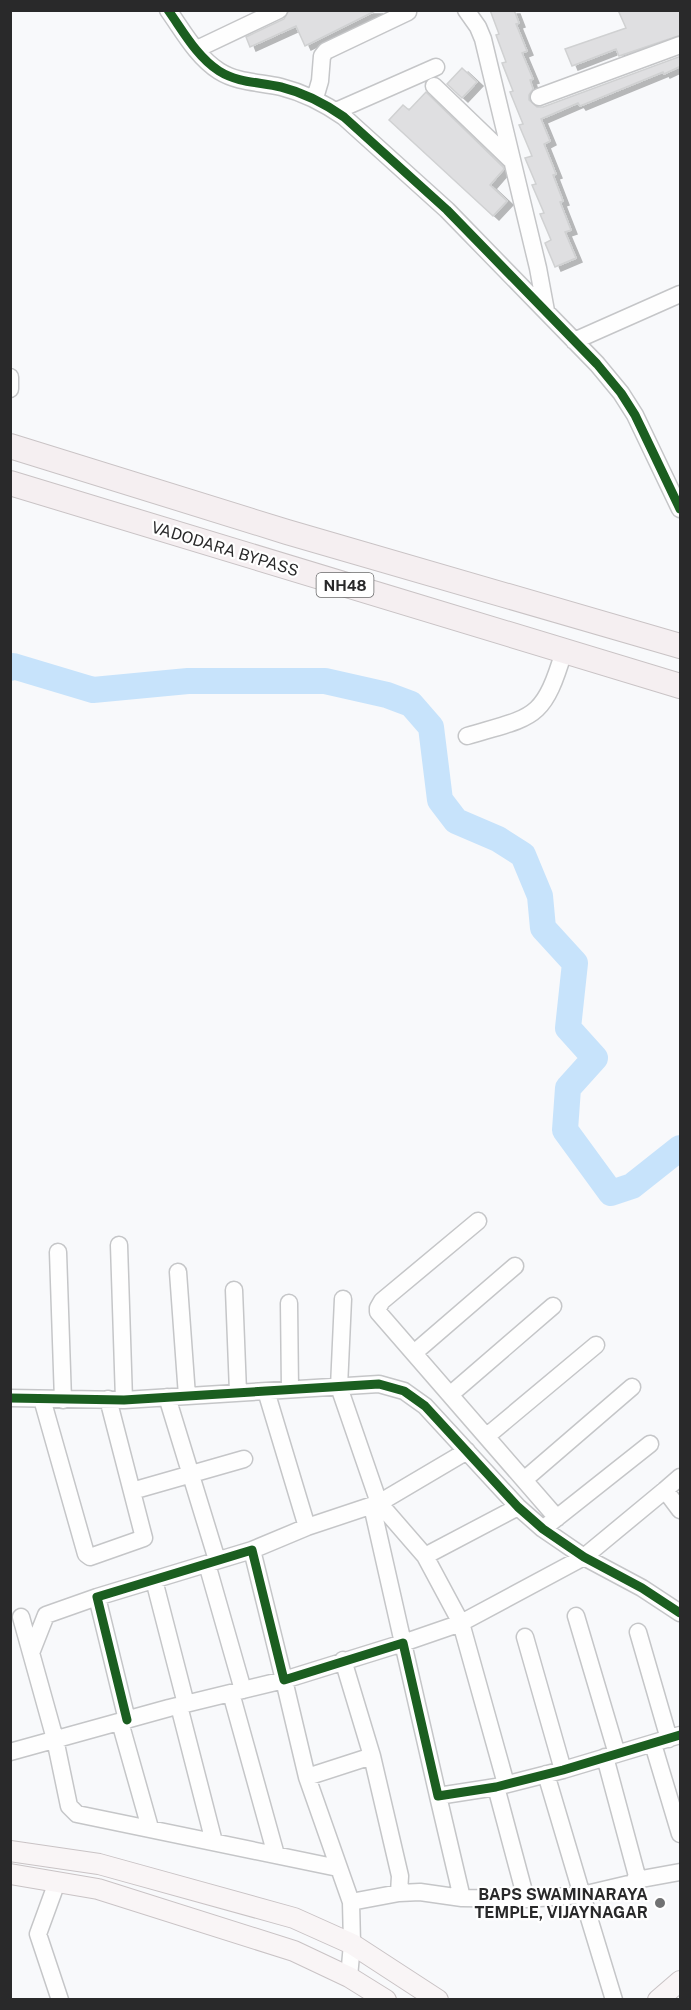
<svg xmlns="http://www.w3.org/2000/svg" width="691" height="2010" font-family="'Public Sans',sans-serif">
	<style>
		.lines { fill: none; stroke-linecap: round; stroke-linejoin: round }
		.river { stroke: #c7e3fb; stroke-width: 26 }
		.building { fill: #dfdfe1; stroke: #d0d1d2; stroke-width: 1.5; filter: url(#shadow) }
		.minor-casing { stroke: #c5c6c8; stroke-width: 19 }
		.major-casing { stroke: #c9c3c5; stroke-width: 22 }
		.highway-casing { stroke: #c9c3c5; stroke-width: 26 }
		.minor { stroke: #fefefe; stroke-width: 16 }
		.major { stroke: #f9f5f6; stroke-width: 20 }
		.highway { stroke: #f5eff1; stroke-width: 24 }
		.cycleway-casing { stroke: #fff; stroke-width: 13 }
		.cycleway { stroke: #1b5e20; stroke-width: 9 }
		.poi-dot { fill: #717273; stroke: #fff; stroke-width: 2 }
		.labels { text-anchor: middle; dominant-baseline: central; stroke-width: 4.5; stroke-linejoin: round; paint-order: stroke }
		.shield { fill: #fff; stroke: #69696a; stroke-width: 1.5 }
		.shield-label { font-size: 15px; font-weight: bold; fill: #29292a }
		.street-label { font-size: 16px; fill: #29292a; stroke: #fff }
		.poi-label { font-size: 16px; font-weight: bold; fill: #29292a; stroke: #fff; text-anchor: end }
	</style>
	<defs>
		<filter id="shadow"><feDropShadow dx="6" dy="4" stdDeviation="0" flood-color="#0004"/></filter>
	</defs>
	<rect width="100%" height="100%" fill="#f8f9fb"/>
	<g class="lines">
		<path class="river" d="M10 668 13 666 93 690 188 681H325L387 695 411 704 431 727 440 800 456 821 498 839 523 855 540 896 543 928 575 963 568 1028 595 1058 568 1088 565 1130 611 1193 632 1186 680 1148"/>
	</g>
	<path class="building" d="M289 10H377L305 46 296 26 250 47 246 37 284 19Z
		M490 10H514L519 23 516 24 527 51 522 53 533 79 530 80 533 89 529 95V100L537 107H543L681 56V66L664 74 663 72 580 106 578 103 541 119 550 141 544 144 556 174 553 175 563 201 560 202 571 230 565 232 576 258 555 267 545 243 551 240 540 214 544 213 532 185 536 184 525 158 532 156 519 125 523 124 510 92 513 91 502 63 506 62 496 35 499 34Z
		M618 10H681V35L619 56 616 49 572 66 565 49 626 28Z
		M462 68 477 82 462 98 447 84Z
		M426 92 503 167 504 169 490 185 507 201 493 216 389 120 403 105 409 110Z"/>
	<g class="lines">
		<g class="minor-casing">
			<path id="minor" d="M168 10C183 31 197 57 219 71 238 83 260 82 281 87 305 93 324 103 344 117L447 210 597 364 621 393 635 415 680 509
				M466 10 478 27 483 39 538 268 546 311
				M197 49 279 10
				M434 86 512 161
				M539 97 680 45
				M315 98 320 81 322 56 326 51 408 12
				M336 111 436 67
				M574 341 680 294
				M10 377V389
				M467 736C534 716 543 721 564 651
				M478 1221 382 1301 378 1308V1312L557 1518
				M119 1245 124 1400
				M58 1252 63 1400
				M178 1272 187 1396
				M234 1290 238 1392
				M289 1303 290 1389
				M414 1353 515 1266
				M266 1391 307 1527
				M451 1394 553 1306
				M167 1397 217 1560
				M10 1398 124 1400 379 1384 404 1391 425 1406 518 1507 543 1529 584 1557 642 1588 680 1613
				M42 1399 86 1554 90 1557 144 1538 108 1399
				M487 1436 596 1345
				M524 1480 632 1387
				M665 1490 680 1477
				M132 1491 244 1459
				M372 1506 403 1643 461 1623 584 1557 665 1490 680 1510
				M549 1524 650 1444
				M252 1550 307 1527 379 1503 339 1387 343 1299
				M425 1556 379 1503 467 1451
				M207 1564 243 1690
				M154 1580 186 1704
				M576 1616 617 1754
				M21 1617 55 1739 69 1806 77 1814 338 1868
				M638 1632 669 1739
				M525 1637 563 1770
				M31 1653 46 1615 97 1597
				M343 1660 372 1756 400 1876 399 1893
				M231 1693 276 1855
				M179 1706 214 1842
				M127 1720 97 1597 252 1550 284 1680 403 1643 438 1796 496 1787 563 1770 680 1735
				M120 1722 150 1828
				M653 1744 680 1834
				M10 1752 169 1708 284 1680 307 1777 351 1902 352 1944 349 1977
				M605 1757 637 1876 633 1883 582 1895 614 2000
				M307 1777 372 1756
				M506 1784 461 1623 425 1556 518 1507
				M636 1880 680 1872
				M57 1882 38 1934 60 2000
				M462 1898 526 1899 496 1787
				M526 1899 582 1895 546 1774
				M351 1902 399 1893 420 1892 462 1898 438 1796"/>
		</g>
		<g class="major-casing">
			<path id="major" d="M10 1851 99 1864 294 1918 352 1944 438 2000
				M10 1874 98 1889 294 1951 349 1977 386 2000
				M658 2000 680 1981"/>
		</g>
		<g class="highway-casing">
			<path id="highway" d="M10 446 287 532 680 646
				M10 483 680 686"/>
		</g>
		<use href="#minor" class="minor"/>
		<use href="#major" class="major"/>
		<use href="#highway" class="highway"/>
		<g class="cycleway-casing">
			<path id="cycleway" d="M168 10C183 31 197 57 219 71 238 83 260 82 281 87 305 93 324 103 344 117L447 210 597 364 621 393 635 415 680 509
				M10 1398 124 1400 379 1384 404 1391 425 1406 518 1507 543 1529 584 1557 642 1588 680 1613
				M127 1720 97 1597 252 1550 284 1680 403 1643 438 1796 496 1787 563 1770 680 1735"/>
		</g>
		<use href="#cycleway" class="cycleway"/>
	</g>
	<circle class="poi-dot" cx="660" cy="1903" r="6"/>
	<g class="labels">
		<rect class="shield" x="316.5" y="573" width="57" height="24" rx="4.5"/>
		<g class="shield-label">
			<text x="345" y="585">NH48</text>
		</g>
		<g class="street-label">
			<text transform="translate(225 549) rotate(17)">VADODARA BYPASS</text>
		</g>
		<g class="poi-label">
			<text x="648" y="1894">BAPS SWAMINARAYA<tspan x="648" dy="18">TEMPLE, VIJAYNAGAR</tspan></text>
		</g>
	</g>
	<rect width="691" height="2010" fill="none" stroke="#29292a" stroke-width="24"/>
</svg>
